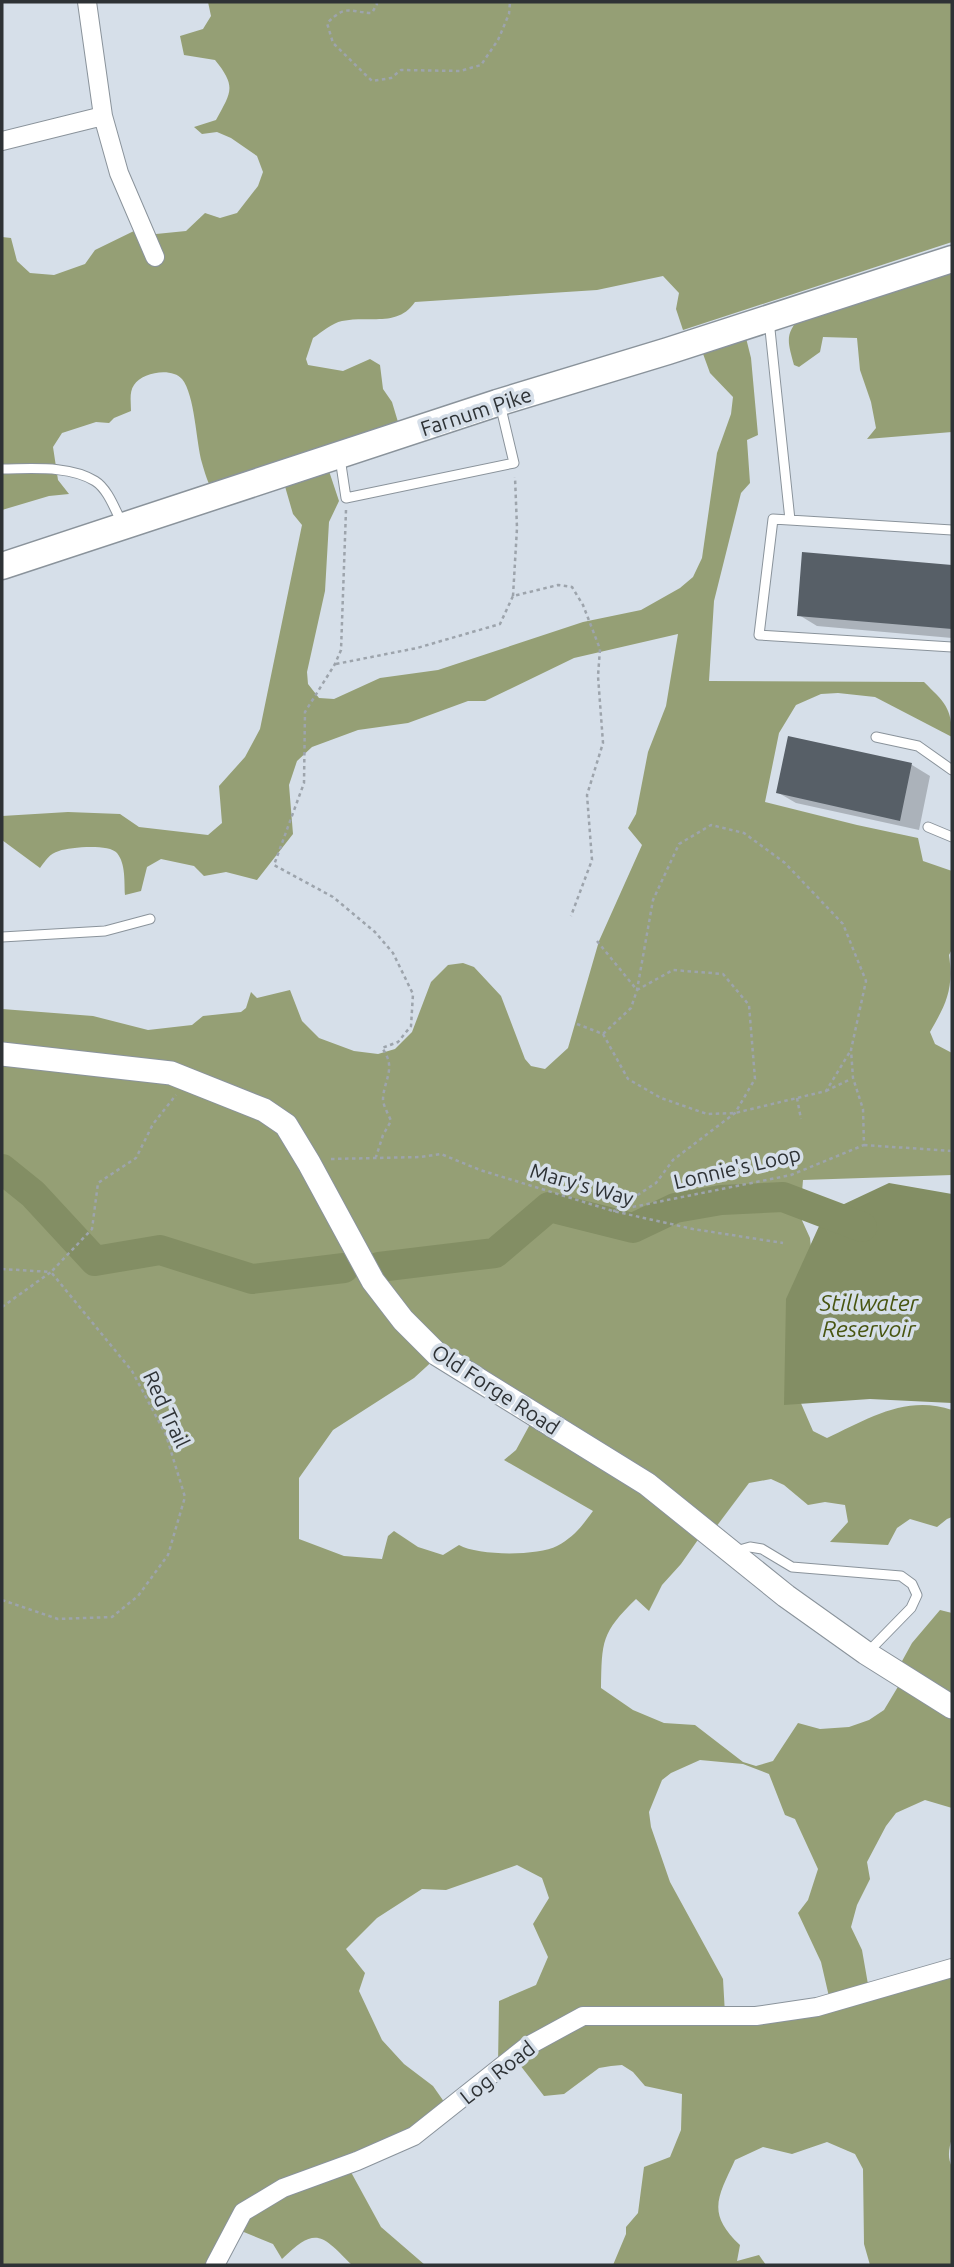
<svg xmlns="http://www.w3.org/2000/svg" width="954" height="2267" font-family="Ubuntu,sans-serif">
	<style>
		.forest { fill: #959f75; fill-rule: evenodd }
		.water { fill: #838e64 }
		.shadow { fill: #0003 }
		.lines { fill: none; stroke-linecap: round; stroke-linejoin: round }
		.river { stroke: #838e64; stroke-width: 30 }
		.building { fill: #575f67 }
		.service-casing { stroke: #8a939b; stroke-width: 11 }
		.minor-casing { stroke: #8a939b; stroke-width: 20 }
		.tertiary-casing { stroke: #8a939b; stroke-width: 25 }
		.secondary-casing { stroke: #8a939b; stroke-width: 29 }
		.path { stroke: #9da4ac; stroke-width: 2.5; stroke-dasharray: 3.5 3.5; stroke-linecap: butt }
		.service { stroke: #fff; stroke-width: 9 }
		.minor { stroke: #fff; stroke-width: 18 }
		.tertiary { stroke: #fff; stroke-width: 23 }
		.secondary { stroke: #fff; stroke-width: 26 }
		.labels { text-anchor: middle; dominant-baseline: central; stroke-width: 7; stroke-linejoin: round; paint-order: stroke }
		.street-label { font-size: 21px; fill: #2e3235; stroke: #d6dfe9 }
		.water-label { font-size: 23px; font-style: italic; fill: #485511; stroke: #d6dfe9 }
	</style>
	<rect width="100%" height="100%" fill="#d6dfe9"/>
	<path class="forest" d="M208 2H952V242L683 330 676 309 679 293 663 276 597 290 415 302C397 328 369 315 342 321 332 323 322 332 313 338L306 359 308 365 343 371 370 359 380 365 383 389 392 402 398 422 298 456 209 484C206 477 204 470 202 463 196 442 195 395 182 379 172 367 142 372 134 385 129 392 131 402 131 411L114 418 109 423 96 422 62 433 53 447 58 480 69 494 49 496 2 510V237L11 238 17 261 30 273 54 275 85 264 95 250 138 229 146 235 186 231 205 213 220 218 237 213 258 186 263 172 257 156 231 138 217 132 202 134 194 127 216 120C231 92 237 87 215 60L184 55 180 36 203 29 211 16Z
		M952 270V432L867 439 876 428 871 402 860 370 857 338 823 337 820 352 799 367 794 365C788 342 784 335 801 316Z
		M746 338 751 358 758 435 747 440 750 483 741 493 714 601 709 681 924 682C944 702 952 707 952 737L875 697 838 693 821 694 796 705 779 733 765 802 857 825 918 838 923 861 952 871V949L949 955C954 989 946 1004 930 1032L935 1044 952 1053V1175L803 1180 800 1216 810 1238 812 1258 800 1401 813 1431 827 1438C867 1419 907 1394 952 1410V1517L947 1519 937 1527 910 1519 897 1528 888 1545 830 1542 848 1522 845 1505 825 1502 808 1505 784 1485 771 1479 749 1483 710 1535 702 1534 681 1564 662 1585 649 1611 636 1599C601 1633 602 1641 601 1688L633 1710 664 1723 695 1725 743 1762 756 1766 773 1761 798 1723 820 1729 849 1727 869 1720 884 1710 902 1680 896 1672 912 1643 940 1610 952 1613V1808L925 1800 896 1813 886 1826 867 1862 870 1879 857 1905 851 1927 862 1950 869 1990 952 1967V2138C949 2148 947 2157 952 2167V2265H870L864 2244 863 2169 855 2154 827 2142 792 2154 763 2147 735 2160C718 2197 706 2213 740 2245L737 2261 759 2255 766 2265H613L626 2234V2227L638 2213 644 2167 670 2157 681 2130 682 2094 645 2086 633 2072 622 2065 611 2066 599 2068 564 2094 544 2096 513 2056 498 2066 499 2001 536 1985 548 1957 533 1924 549 1898 542 1878 517 1865 446 1890 422 1889 377 1918 346 1949 365 1973 359 1991 382 2040 404 2064 433 2086 447 2106 446 2109 346 2163 381 2227 425 2265H352C321 2234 316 2226 282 2259L273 2244 234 2228 214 2265H2V1009L93 1016 148 1030 192 1025 203 1016 241 1012 246 1008 251 992 257 998 290 990 302 1021 319 1038 354 1051 378 1054 395 1049 412 1032 431 982 448 965 463 963 474 967 501 996 525 1059 531 1066 545 1069 568 1048 599 941 642 845 628 828 636 814 648 752 666 706 678 634 574 658 485 701H468L408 723 358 730 312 747 297 761 289 785 293 834 257 880 226 872 204 876 194 866 161 859 147 867 141 891 125 895C124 882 126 864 117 853 109 844 71 847 59 851 49 854 46 860 40 868L2 840V816L68 812 120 814 139 827 208 835 222 823 219 786 245 757 260 729 302 525 293 514 284 483 328 468 339 501 329 522 325 591 307 672 308 684 319 698 334 699 380 678 438 670 583 622 641 610 680 588 693 577 702 558 717 453 731 414 733 397 710 373 702 351ZM438 1356 534 1417 516 1450 504 1460 593 1511C582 1526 574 1537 557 1546 538 1556 478 1556 459 1545L443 1555 418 1547 394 1531 388 1536 382 1559 344 1556 299 1539V1478L333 1430 414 1378ZM700 1760 743 1764 769 1774 785 1815 795 1819 818 1869 808 1900 798 1913 821 1962 830 2001 725 2014 723 1979 670 1882 651 1827 649 1812 662 1780 671 1773Z"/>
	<path class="water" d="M889 1183 952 1194V1403L870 1399 784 1405 786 1299 825 1213Z"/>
	<path class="shadow" d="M804 554 952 567V638L817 626 799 615Z
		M789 738 912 765 930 776 919 830 796 803 777 792Z"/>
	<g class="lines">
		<path class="river" d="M2 1169 33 1194 95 1261 160 1250 252 1279 344 1268
			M379 1267 495 1253 549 1207 633 1228 675 1208 721 1200 783 1197 862 1227"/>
	</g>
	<path class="building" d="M802 552 952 565V629L797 616Z
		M788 736 912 763 900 821 776 793Z"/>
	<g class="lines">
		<g class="service-casing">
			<path id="service" d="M769 320 790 520
				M340 458 346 498 514 463 500 404
				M2 469C31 469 69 465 95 481 108 489 115 510 122 523
				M952 530 773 519 759 635 952 647
				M876 737 918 746 952 770
				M928 827 952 837
				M2 937 105 931 150 919
				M736 1551 750 1547 762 1549 792 1567 901 1576 912 1584 917 1595 911 1608 868 1652"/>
		</g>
		<g class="minor-casing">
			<path id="minor" d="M87 2 103 116 119 173 155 257
				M2 141 103 116
				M215 2265 243 2212 283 2188 357 2161 414 2136 526 2047 583 2016H756L817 2007 952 1968"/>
		</g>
		<g class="tertiary-casing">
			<path id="tertiary" d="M2 1054 171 1073 264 1110 286 1125 309 1163 373 1281 403 1320 437 1354 647 1484 786 1596 866 1653 952 1707"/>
		</g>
		<g class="secondary-casing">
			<path id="secondary" d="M2 566 497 403 668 351 952 259"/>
		</g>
		<path class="path" d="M376 2 377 4 372 13C347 12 347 4 327 23L333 43 372 81 391 78 401 70 460 71 481 65 498 40 509 14 510 2
			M346 510 341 650 335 664 305 712 304 783 274 865 333 897 375 932 393 953 413 994 411 1026 398 1042 382 1048C397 1068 384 1079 383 1099 383 1106 389 1115 391 1121L383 1135 376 1157
			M513 596 517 528 515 477
			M336 664 417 648 500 624 513 596 558 585 572 587 583 605 600 649 598 676 603 743 587 795 592 860 571 916
			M597 941 637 990 673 970 723 974 749 1005 755 1079 735 1113 673 1160 656 1183 616 1209
			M577 1024 603 1034 631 1008 637 990 653 900 679 844 711 825 744 833 785 863 843 924 866 981 851 1050 853 1078 863 1109 864 1145 791 1175 613 1211
			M603 1034 628 1079 661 1098 707 1114 735 1113 826 1091 851 1050
			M826 1091 851 1079
			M797 1098 801 1119
			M864 1145 952 1151
			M331 1159 421 1157 441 1154 480 1170 613 1211 693 1229 783 1243
			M2 1269 51 1272
			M2 1307 51 1272
			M2 1600 58 1619 112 1617 138 1596 168 1555 185 1497 166 1435 132 1371 51 1272 92 1229 98 1183 136 1158 153 1124 176 1095"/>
		<use href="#service" class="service"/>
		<use href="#minor" class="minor"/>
		<use href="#tertiary" class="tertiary"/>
		<use href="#secondary" class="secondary"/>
	</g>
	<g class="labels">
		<g class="street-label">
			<text transform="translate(476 411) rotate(-18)">Farnum Pike</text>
			<text transform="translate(737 1167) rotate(-13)">Lonnie's Loop</text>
			<text transform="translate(582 1184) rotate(16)">Mary's Way</text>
			<text transform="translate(496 1389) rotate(33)">Old Forge Road</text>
			<text transform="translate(167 1409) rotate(65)">Red Trail</text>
			<text transform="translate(497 2072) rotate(-38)">Log Road</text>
		</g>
		<g class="water-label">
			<text x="869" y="1302">Stillwater<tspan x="869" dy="26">Reservoir</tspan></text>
		</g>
	</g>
	<rect width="954" height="2267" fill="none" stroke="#2e3235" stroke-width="7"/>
</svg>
